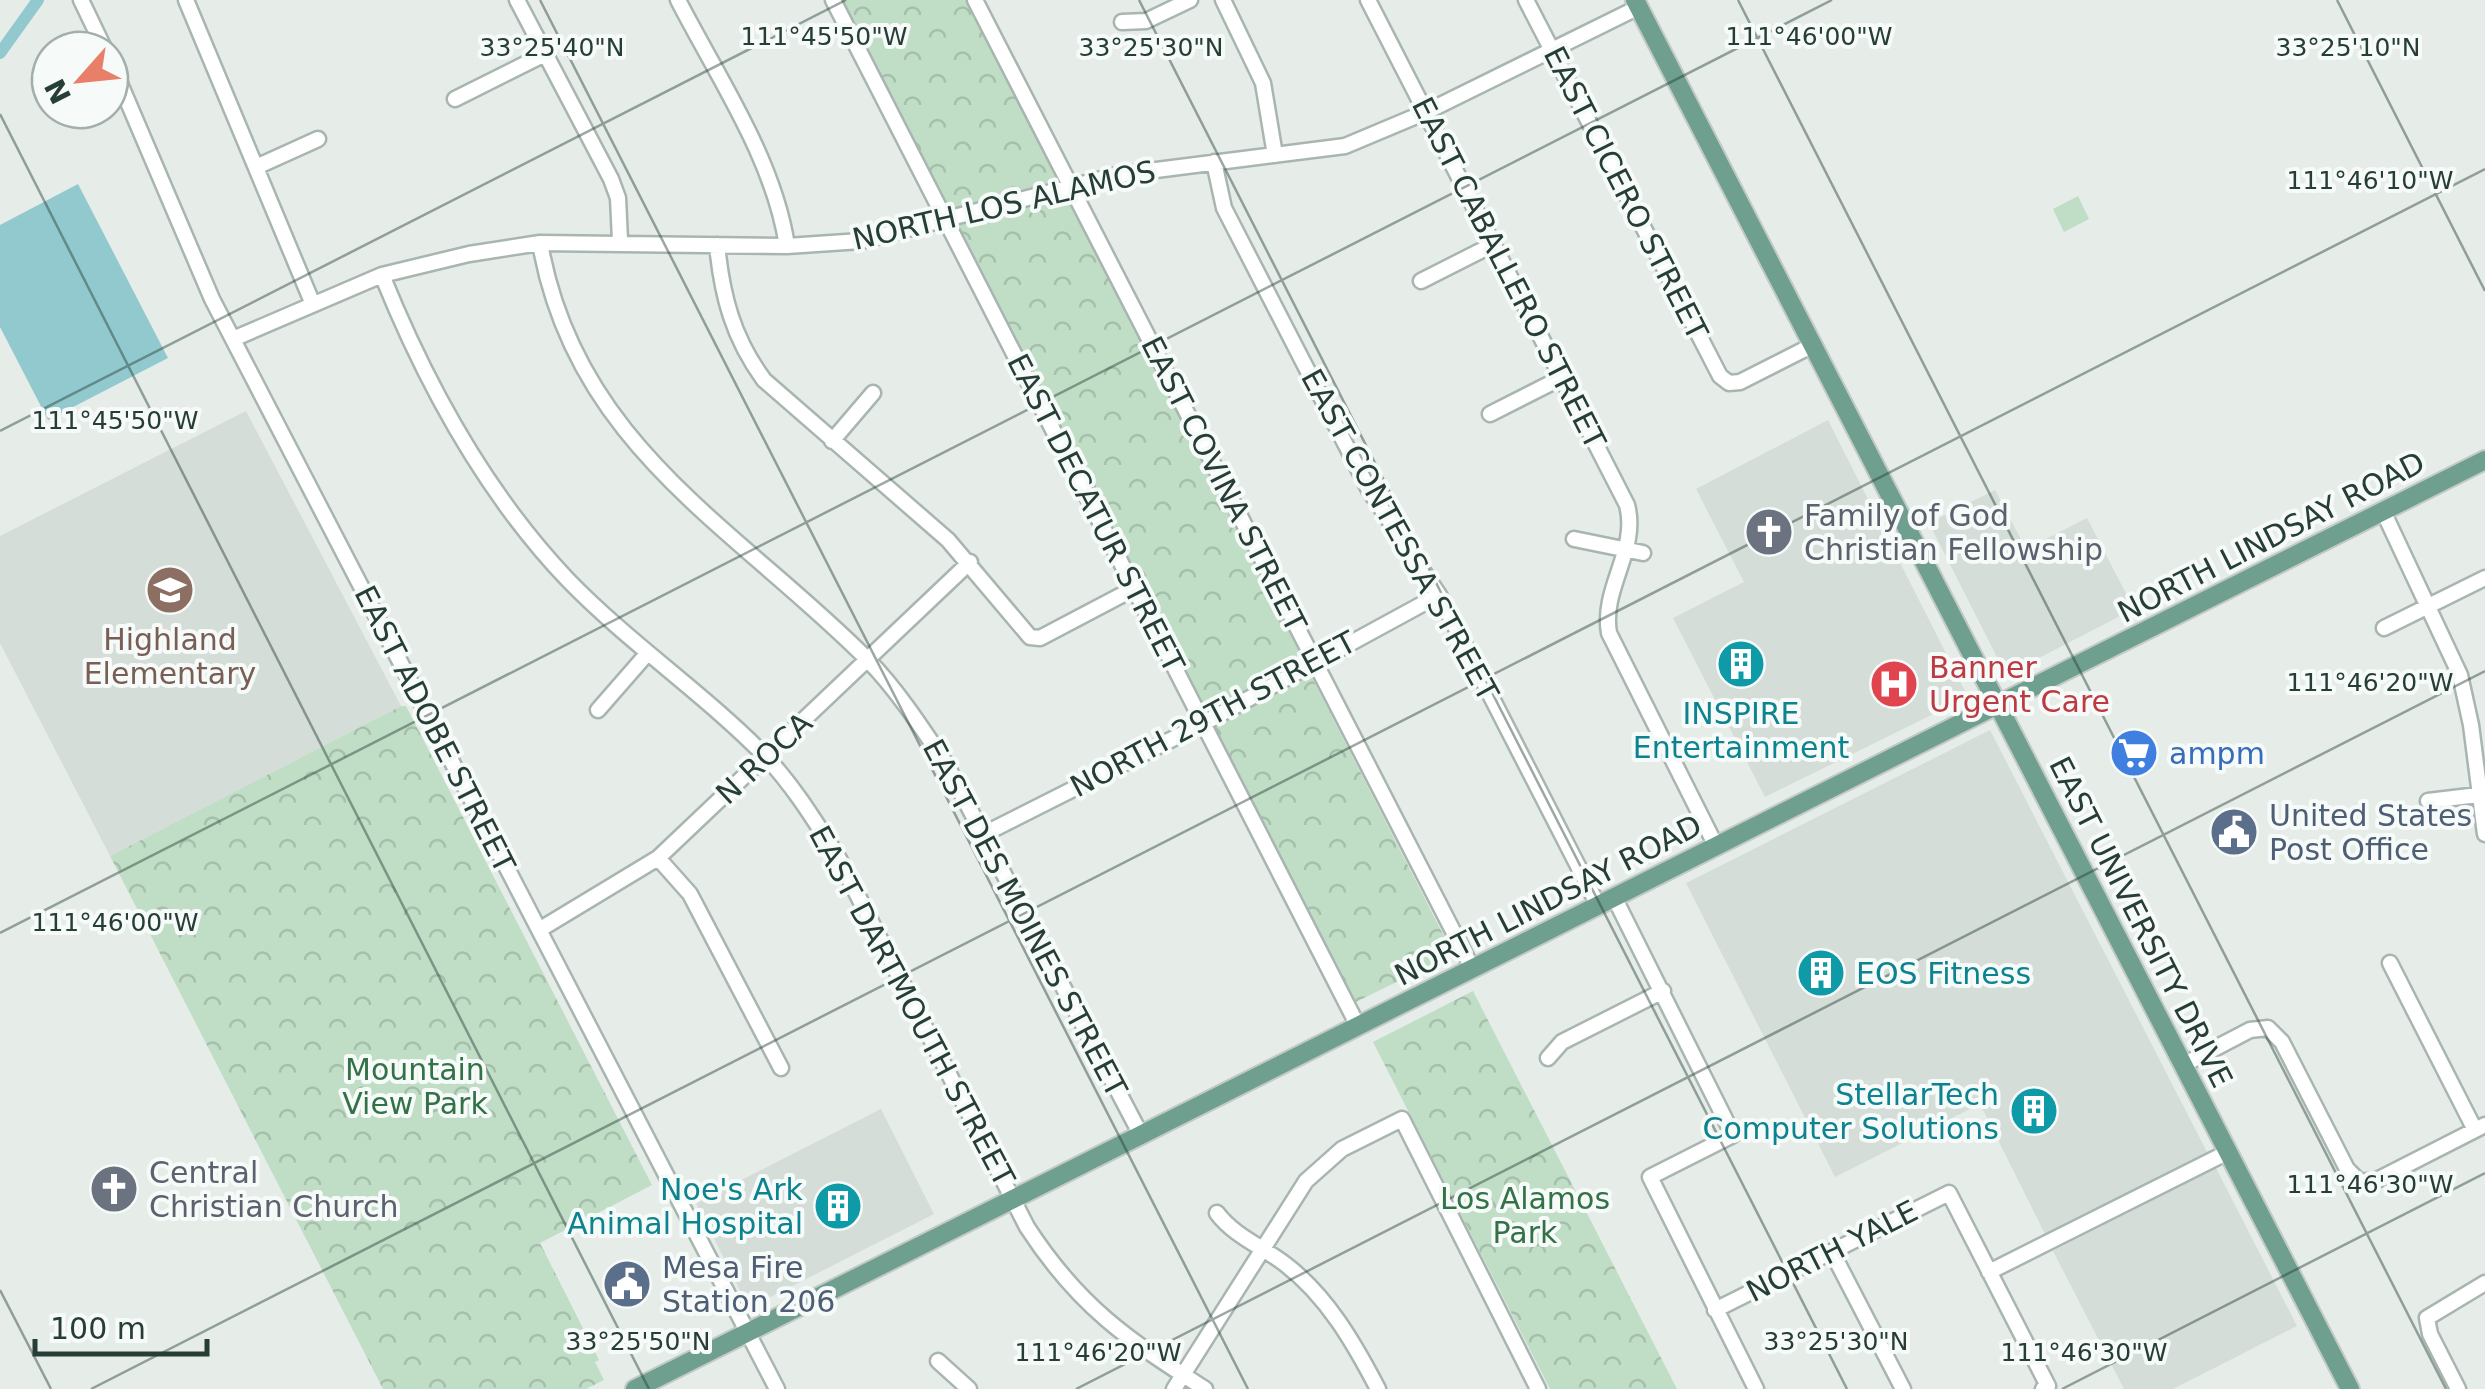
<svg xmlns="http://www.w3.org/2000/svg" width="2485" height="1389" font-family="'DejaVu Sans',sans-serif">
	<style>
		.built { fill: #d4ddd8 }
		.grass { fill: #c0ddc6 }
		.park { fill: url(#park-crowns) }
		.water { fill: #92c9ce }
		.lines { fill: none; stroke-linecap: round; stroke-linejoin: round }
		.canal { stroke: #92c9ce; stroke-width: 12 }
		.minor-casing { stroke: #a9b5b0; stroke-width: 19 }
		.major-casing { stroke: #c2c9c7; stroke-width: 22 }
		.minor { stroke: #fff; stroke-width: 14 }
		.major { stroke: #6e9f8f; stroke-width: 18 }
		.ticks { fill: none; stroke: #263e36; stroke-width: 2.5; stroke-opacity: 0.45 }
		.labels { text-anchor: middle; dominant-baseline: central; stroke-width: 8; stroke-linejoin: round; paint-order: stroke }
		.street-label { font-size: 30px; fill: #263e36; stroke: #f6faf8 }
		.worship-label { font-size: 30px; fill: #5b616d; stroke: #f6faf8; text-anchor: start }
		.education-label { font-size: 30px; fill: #785e54; stroke: #f6faf8 }
		.health-label { font-size: 30px; fill: #be3a42; stroke: #f6faf8; text-anchor: start }
		.culture-label { font-size: 30px; fill: #0d838f; stroke: #f6faf8; text-anchor: end }
		.shop-label { font-size: 30px; fill: #366cbe; stroke: #f6faf8; text-anchor: start }
		.service-label { font-size: 30px; fill: #4e5e75; stroke: #f6faf8; text-anchor: start }
		.park-label { font-size: 30px; fill: #337247; stroke: #f6faf8 }
		.ticks-label { font-size: 25px; text-anchor: middle; fill: #263e36; stroke: #f6faf8; stroke-width: 8; stroke-linejoin: round; paint-order: stroke }
	</style>
	<defs>
		<pattern id="park-crowns" width="20" height="18" patternUnits="userSpaceOnUse" patternTransform="scale(2.5)"><rect width="20" height="18" fill="#c0ddc6"/><path d="M2 6a3 3 0 1 1 6 0M12 15a3 3 0 1 1 6 0" fill="none" stroke="#a5bfab"/></pattern>
	</defs>
	<rect width="100%" height="100%" fill="#e6ede9"/>
	<path class="built" d="M246 411 401 706 110 856 0 643V536Z
		M1828 420 1968 697 1765 797 1673 618 1744 582 1696 489Z
		M1995 490 2026 549 2087 518 2134 609 2006 675 1929 523Z
		M1990 730 2207 1152 2045 1234 1980 1104 1835 1177 1686 883Z
		M881 1109 934 1214 749 1308 696 1203Z
		M2216 1168 2297 1326 2173 1389H2124L2053 1251Z"/>
	<path class="grass" d="M2078 196 2089 219 2064 232 2053 209Z"/>
	<path class="park" d="M840 0H967L1453 954 1354 1003Z
		M401 706H406L652 1185 540 1243 599 1360 595 1362 604 1380 586 1389H383L110 856Z
		M1473 991 1677 1389H1550L1373 1042Z"/>
	<path class="water" d="M78 184 168 358 48 420 0 327V225Z"/>
	<g class="lines">
		<path class="canal" d="M0 53 38 0"/>
		<g class="minor-casing">
			<path id="minor" d="M81 0 105 50
				M186 0 312 302
				M517 0 611 179 618 198 620 240
				M678 0C718 78 774 159 787 246
				M833 0 1358 1026
				M975 0 1472 968
				M1223 0 1263 83 1275 155
				M1368 0 1627 505C1639 550 1601 588 1609 633L1716 846
				M1526 0 1720 376 1729 383 1740 382 1813 345
				M1122 22 1146 21 1190 0
				M110 60 212 299 777 1389
				M455 99 545 54
				M1214 162 1224 208 1369 490 1439 595 1598 905
				M256 167 318 139
				M540 243C575 446 737 528 868 660 898 691 922 728 946 764L1141 1135
				M717 245C722 296 733 338 764 380L948 540 1030 637 1040 638 1135 588
				M382 275C426 384 486 494 568 580 630 644 706 695 767 758 795 788 816 823 838 857L1027 1227C1079 1307 1127 1339 1205 1389
				M1421 281 1494 244
				M233 339 382 275 469 254 540 243 787 246 861 241 1117 175 1345 146 1426 112 1639 7
				M1490 414 1563 377
				M832 441 873 393
				M2383 511 2460 675 2471 725 2485 834
				M1574 539 1643 553
				M2384 628 2485 578
				M598 710 646 655
				M2428 801 2478 795
				M986 833 1204 723 1439 595
				M658 858 690 894 781 1068
				M1614 897 1733 1135 1650 1177 1756 1389
				M539 930 658 858 970 562
				M2390 963 2475 1130
				M1548 1058 1562 1042 1663 991
				M2183 1065 2250 1030 2268 1028 2282 1042 2347 1169 2360 1182 2377 1180 2485 1125
				M1217 1213C1234 1236 1263 1247 1285 1264 1327 1296 1354 1343 1378 1389
				M1832 1252 1903 1389
				M1989 1272 2228 1152
				M1715 1310 1949 1193 2048 1386 2043 1389
				M938 1361 969 1389
				M1174 1389 1306 1181 1342 1149 1402 1119 1538 1389
				M2458 1389 2430 1334 2427 1318 2485 1283"/>
		</g>
		<g class="major-casing">
			<path id="major" d="M1635 0 2350 1389
				M635 1389 2485 460"/>
		</g>
		<use href="#minor" class="minor"/>
		<use href="#major" class="major"/>
	</g>
	<path class="ticks" d="M540 0 1248 1389M1139 0 1847 1389M1738 0 2446 1389M2337 0 2485 291M0 114 649 1389M0 431 846 0M0 933 1832 0M0 1290 51 1389M91 1389 2485 169M1076 1389 2485 671M2062 1389 2485 1173"/>
	<defs>
		<g id="church-disc" transform="scale(2.5)"><circle r="9.5" fill="#6b7280" stroke="#f6faf8"/><path d="M-1.2-6h2.4v3.5h3.3v2.4h-3.3V6h-2.4V-.1h-3.3v-2.4h3.3Z" fill="#fff"/></g>
		<g id="school-disc" transform="scale(2.5)"><circle r="9.5" fill="#8d6e63" stroke="#f6faf8"/><path d="M0-5L7-2L0 1L-7-2ZM-4 1L0 2.5L4 1V4Q0 6-4 4Z" fill="#fff"/></g>
		<g id="building-disc" transform="scale(2.5)"><circle r="9.5" fill="#0f9aa8" stroke="#f6faf8"/><path d="M-4-6H4V6H1V3H-1V6H-4ZM-2.5-4.3h1.7v1.8h-1.7ZM.8-4.3h1.7v1.8H.8ZM-2.5-1h1.7V.8h-1.7ZM.8-1h1.7V.8H.8Z" fill="#fff"/></g>
		<g id="hospital-disc" transform="scale(2.5)"><circle r="9.5" fill="#e0444e" stroke="#f6faf8"/><path d="M-5-5h3v3.5h4V-5h3V5h-3V1.5h-4V5h-3Z" fill="#fff"/></g>
		<g id="supermarket-disc" transform="scale(2.5)"><circle r="9.5" fill="#3f7fe0" stroke="#f6faf8"/><path d="M-6-5.5h2.5l.6 2H6L4.5 2H-2.5L-4.4-4H-6ZM-1.5 3.2a1.3 1.3 0 1 0 .1 0ZM3 3.2a1.3 1.3 0 1 0 .1 0Z" fill="#fff"/></g>
		<g id="civic-disc" transform="scale(2.5)"><circle r="9.5" fill="#5c6f8a" stroke="#f6faf8"/><path d="M-.6-6.5H3V-4.5H.6V-3L4-1V1h2V6H-6V1h2V-1L-.6-3ZM-1.2 2.5V6h2.4V2.5Z" fill="#fff"/></g>
	</defs>
	<g fill-rule="evenodd">
		<use href="#church-disc" x="1769" y="532"/>
		<use href="#school-disc" x="170" y="590"/>
		<use href="#building-disc" x="1741" y="664"/>
		<use href="#hospital-disc" x="1894" y="684"/>
		<use href="#supermarket-disc" x="2134" y="753"/>
		<use href="#civic-disc" x="2234" y="832"/>
		<use href="#building-disc" x="1821" y="973"/>
		<use href="#building-disc" x="2034" y="1111"/>
		<use href="#church-disc" x="114" y="1189"/>
		<use href="#building-disc" x="838" y="1206"/>
		<use href="#civic-disc" x="627" y="1284"/>
	</g>
	<g class="labels">
		<g class="street-label">
			<text transform="translate(1626 193) rotate(63)">EAST CICERO STREET</text>
			<text transform="translate(1004 205) rotate(-13)">NORTH LOS ALAMOS</text>
			<text transform="translate(1509 273) rotate(63)">EAST CABALLERO STREET</text>
			<text transform="translate(1224 484) rotate(63)">EAST COVINA STREET</text>
			<text transform="translate(1096 513) rotate(63)">EAST DECATUR STREET</text>
			<text transform="translate(1400 535) rotate(61)">EAST CONTESSA STREET</text>
			<text transform="translate(2271 537) rotate(-27)">NORTH LINDSAY ROAD</text>
			<text transform="translate(1213 714) rotate(-28)">NORTH 29TH STREET</text>
			<text transform="translate(435 729) rotate(63)">EAST ADOBE STREET</text>
			<text transform="translate(764 758) rotate(-43)">N ROCA</text>
			<text transform="translate(1548 900) rotate(-27)">NORTH LINDSAY ROAD</text>
			<text transform="translate(1025 918) rotate(62)">EAST DES MOINES STREET</text>
			<text transform="translate(2141 922) rotate(63)">EAST UNIVERSITY DRIVE</text>
			<text transform="translate(912 1006) rotate(62)">EAST DARTMOUTH STREET</text>
			<text transform="translate(1832 1251) rotate(-27)">NORTH YALE</text>
		</g>
		<g class="worship-label">
			<text x="1804" y="515">Family of God<tspan x="1804" dy="34">Christian Fellowship</tspan></text>
			<text x="149" y="1172">Central<tspan x="149" dy="34">Christian Church</tspan></text>
		</g>
		<g class="education-label">
			<text x="170" y="639">Highland<tspan x="170" dy="34">Elementary</tspan></text>
		</g>
		<g class="health-label">
			<text x="1929" y="667">Banner<tspan x="1929" dy="34">Urgent Care</tspan></text>
		</g>
		<g class="culture-label">
			<text x="1741" y="713" text-anchor="middle">INSPIRE<tspan x="1741" dy="34">Entertainment</tspan></text>
			<text x="1856" y="973" text-anchor="start">EOS Fitness</text>
			<text x="1999" y="1094">StellarTech<tspan x="1999" dy="34">Computer Solutions</tspan></text>
			<text x="803" y="1189">Noe's Ark<tspan x="803" dy="34">Animal Hospital</tspan></text>
		</g>
		<g class="shop-label">
			<text x="2169" y="753">ampm</text>
		</g>
		<g class="service-label">
			<text x="2269" y="815">United States<tspan x="2269" dy="34">Post Office</tspan></text>
			<text x="662" y="1267">Mesa Fire<tspan x="662" dy="34">Station 206</tspan></text>
		</g>
		<g class="park-label">
			<text x="415" y="1069">Mountain<tspan x="415" dy="34">View Park</tspan></text>
			<text x="1525" y="1198">Los Alamos<tspan x="1525" dy="34">Park</tspan></text>
		</g>
	</g>
	<g class="ticks-label">
		<text x="824" y="45">111°45'50"W</text>
		<text x="1809" y="45">111°46'00"W</text>
		<text x="552" y="56">33°25'40"N</text>
		<text x="1151" y="56">33°25'30"N</text>
		<text x="2348" y="56">33°25'10"N</text>
		<text x="2370" y="189">111°46'10"W</text>
		<text x="115" y="429">111°45'50"W</text>
		<text x="2370" y="691">111°46'20"W</text>
		<text x="115" y="931">111°46'00"W</text>
		<text x="2370" y="1193">111°46'30"W</text>
		<text x="638" y="1350">33°25'50"N</text>
		<text x="1836" y="1350">33°25'30"N</text>
		<text x="1098" y="1361">111°46'20"W</text>
		<text x="2084" y="1361">111°46'30"W</text>
	</g>
	<g transform="translate(80 80) rotate(243)"><circle r="48" fill="#f6faf8" stroke="#a3afaa" stroke-width="2.5"/>
	<path d="M0-8L18 38L0 25L-18 38Z" fill="#e88069"/>
	<text y="-15" font-size="28" font-weight="bold" text-anchor="middle" fill="#263e36">N</text>
	</g>
	<path d="M35 1339v15h172v-15" fill="none" stroke="#263e36" stroke-width="5"/>
	<text x="50" y="1339" font-size="30" fill="#263e36" stroke="#f6faf8" stroke-width="8" paint-order="stroke">100 m</text>
</svg>
